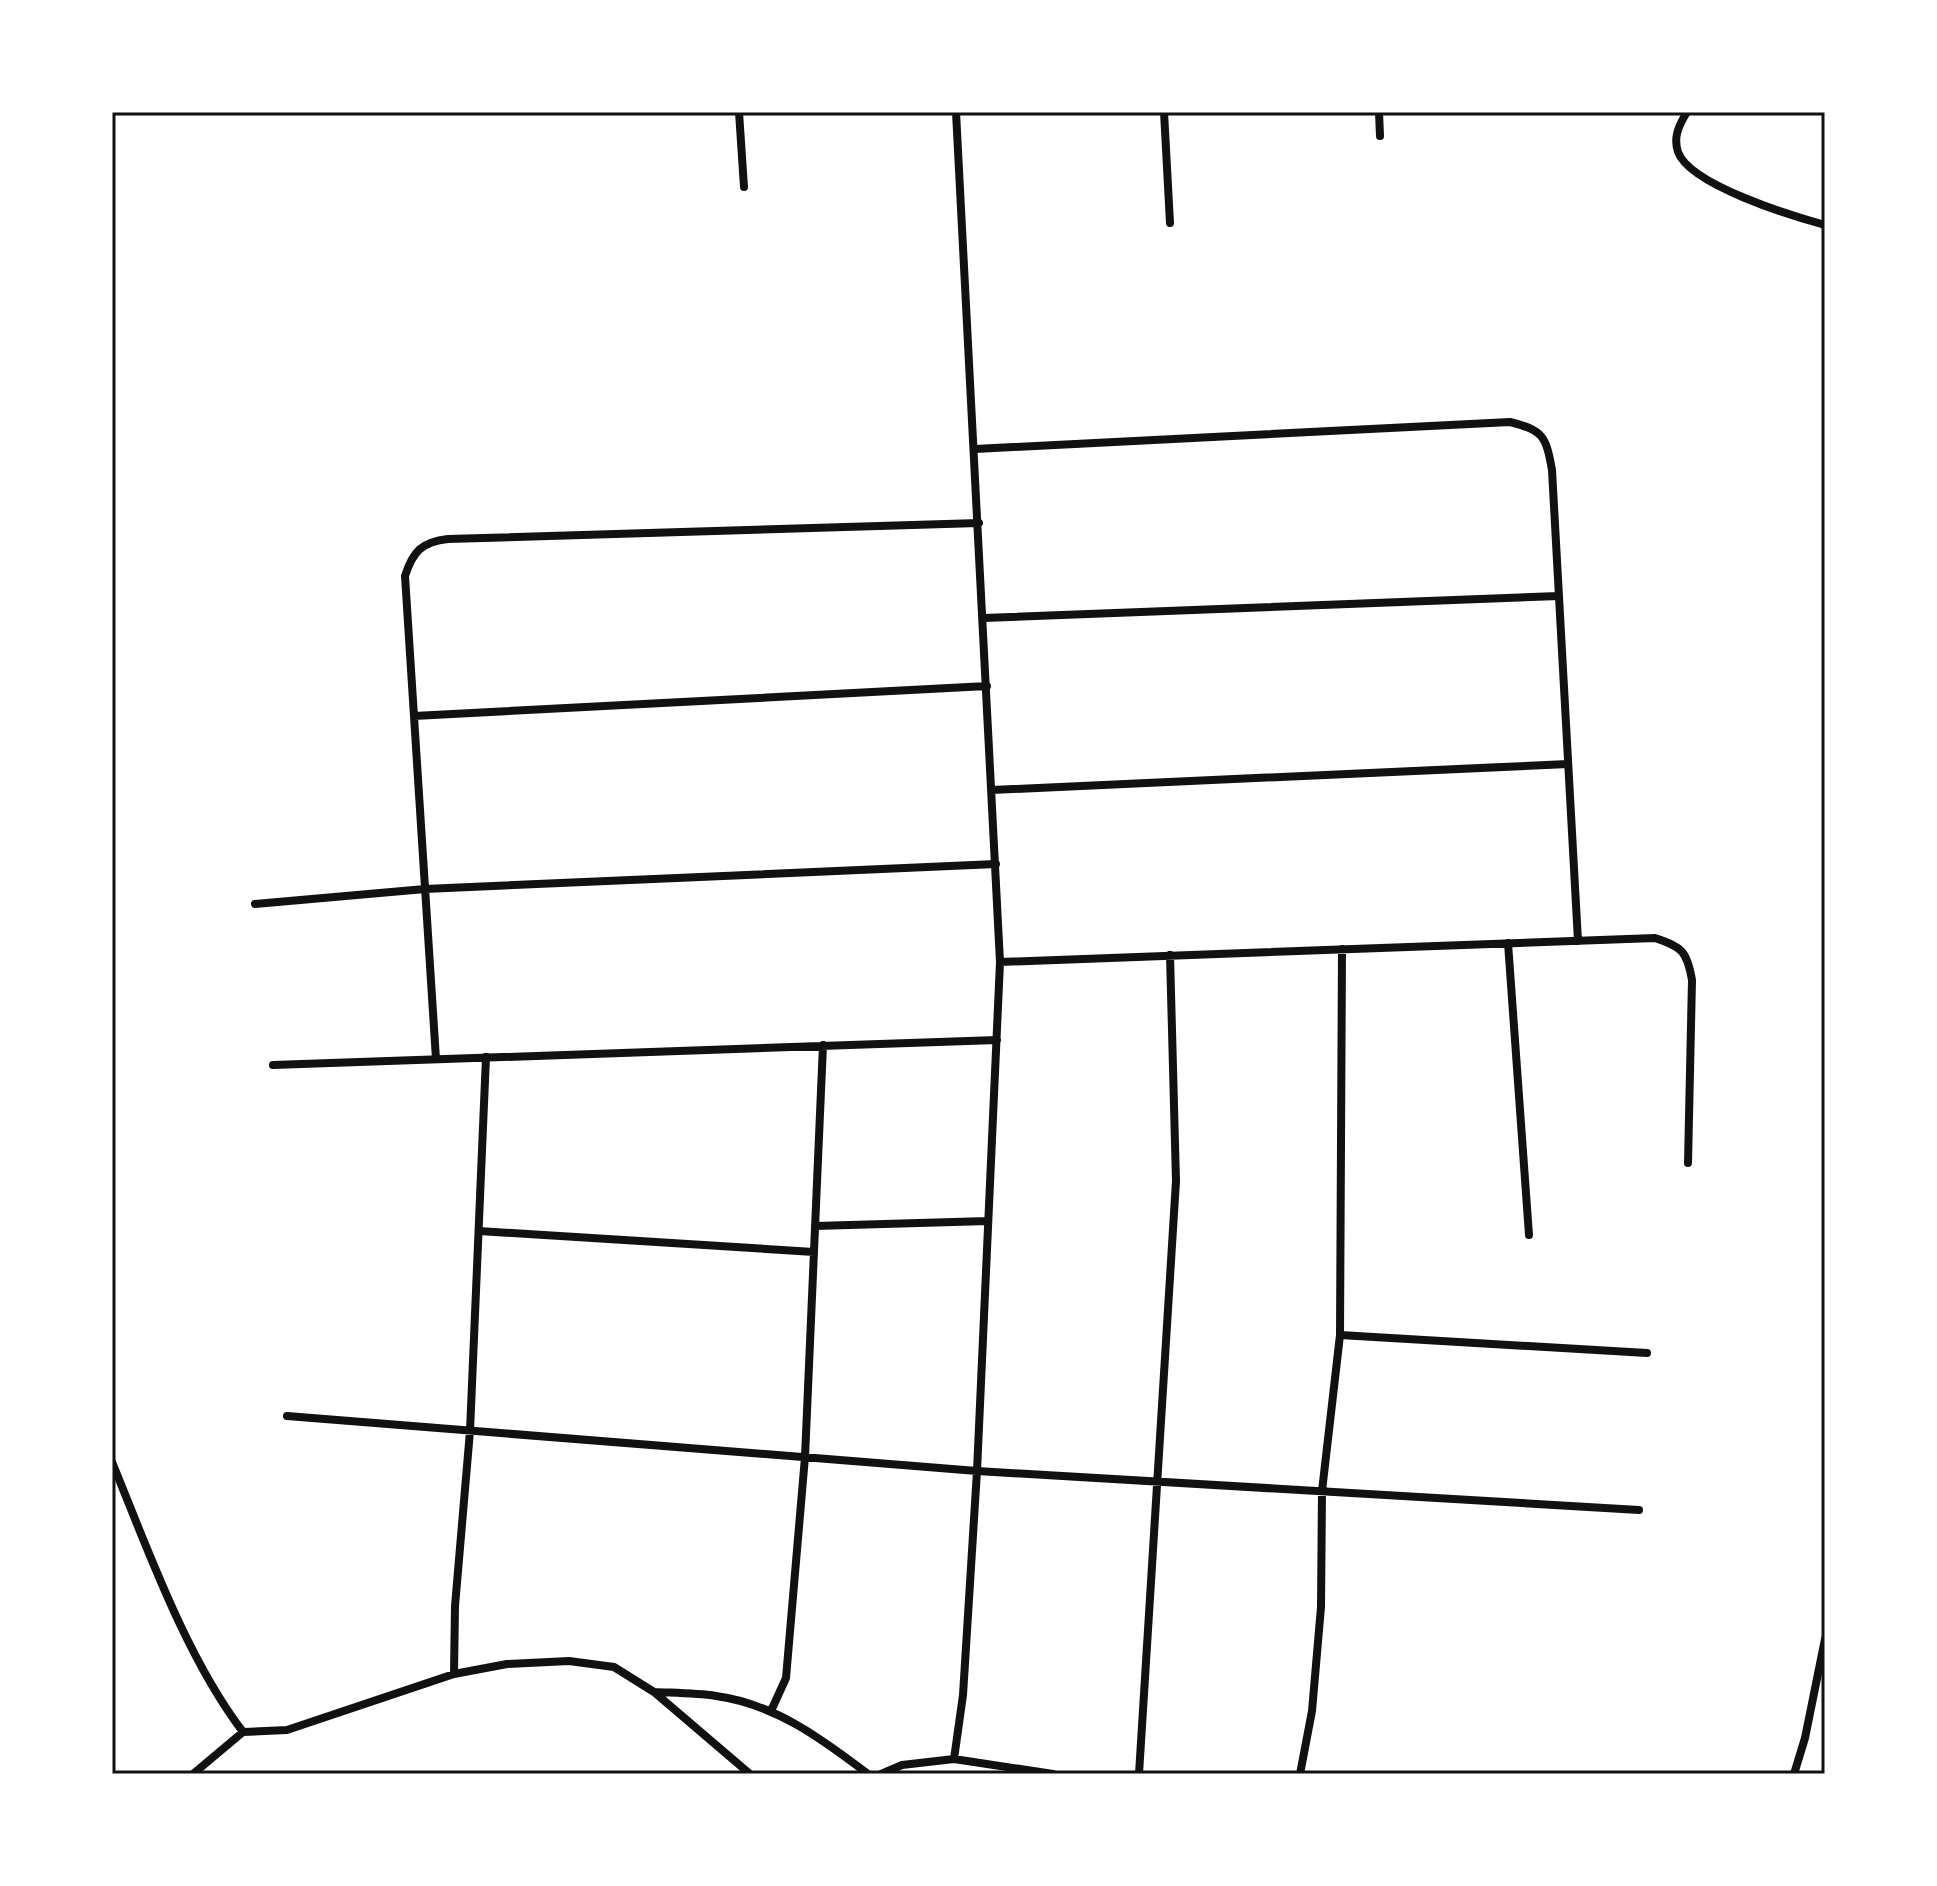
<svg xmlns="http://www.w3.org/2000/svg" width="1937" height="1886" font-family="'Fira Sans',sans-serif">
	<style>
		.lines { fill: none; stroke-linecap: round; stroke-linejoin: round }
		.minor { stroke: #111; stroke-width: 8 }
		.neatline { fill: none; stroke: #111; stroke-width: 3 }
	</style>
	<rect width="100%" height="100%" fill="#fff"/>
	<g class="lines">
		<path class="minor" d="M739 112 744 187
			M1164 112 1170 223
			M1379 112 1380 136
			M1687 112C1679 125 1673 137 1678 152 1690 185 1792 216 1825 225
			M975 449 1510 422C1543 430 1546 436 1552 470L1578 941
			M983 618 1559 596
			M414 716 987 686
			M992 790 1568 764
			M255 904 425 889 996 864
			M1508 943 1529 1235
			M1000 962 1655 938C1682 947 1687 951 1692 980L1688 1163
			M436 1059 405 576C413 551 422 542 448 539L979 523
			M273 1065 997 1040
			M815 1226 988 1221
			M479 1231 814 1252
			M1340 1335 1647 1353
			M287 1416 977 1471 1639 1510
			M112 1462C148 1550 186 1657 243 1732L287 1730 454 1674 507 1664 569 1661 614 1667 654 1692 750 1774
			M454 1674 455 1606 470 1431 486 1057
			M654 1692C675 1693 696 1693 716 1696 775 1704 822 1739 868 1774
			M771 1711 786 1678 805 1457 823 1045
			M954 1759 963 1695 977 1471 1000 962 956 112
			M193 1774 243 1732
			M881 1774 902 1765 954 1759 1053 1774
			M1139 1774 1176 1181 1170 955
			M1300 1774 1312 1711 1321 1607 1322 1491 1340 1335 1342 949
			M1794 1774 1805 1738 1825 1639"/>
	</g>
	<rect width="1937" height="1886" fill="none" stroke="#ffffff" stroke-width="228"/>
	<rect x="114" y="114" width="1709" height="1658" class="neatline"/>
</svg>
